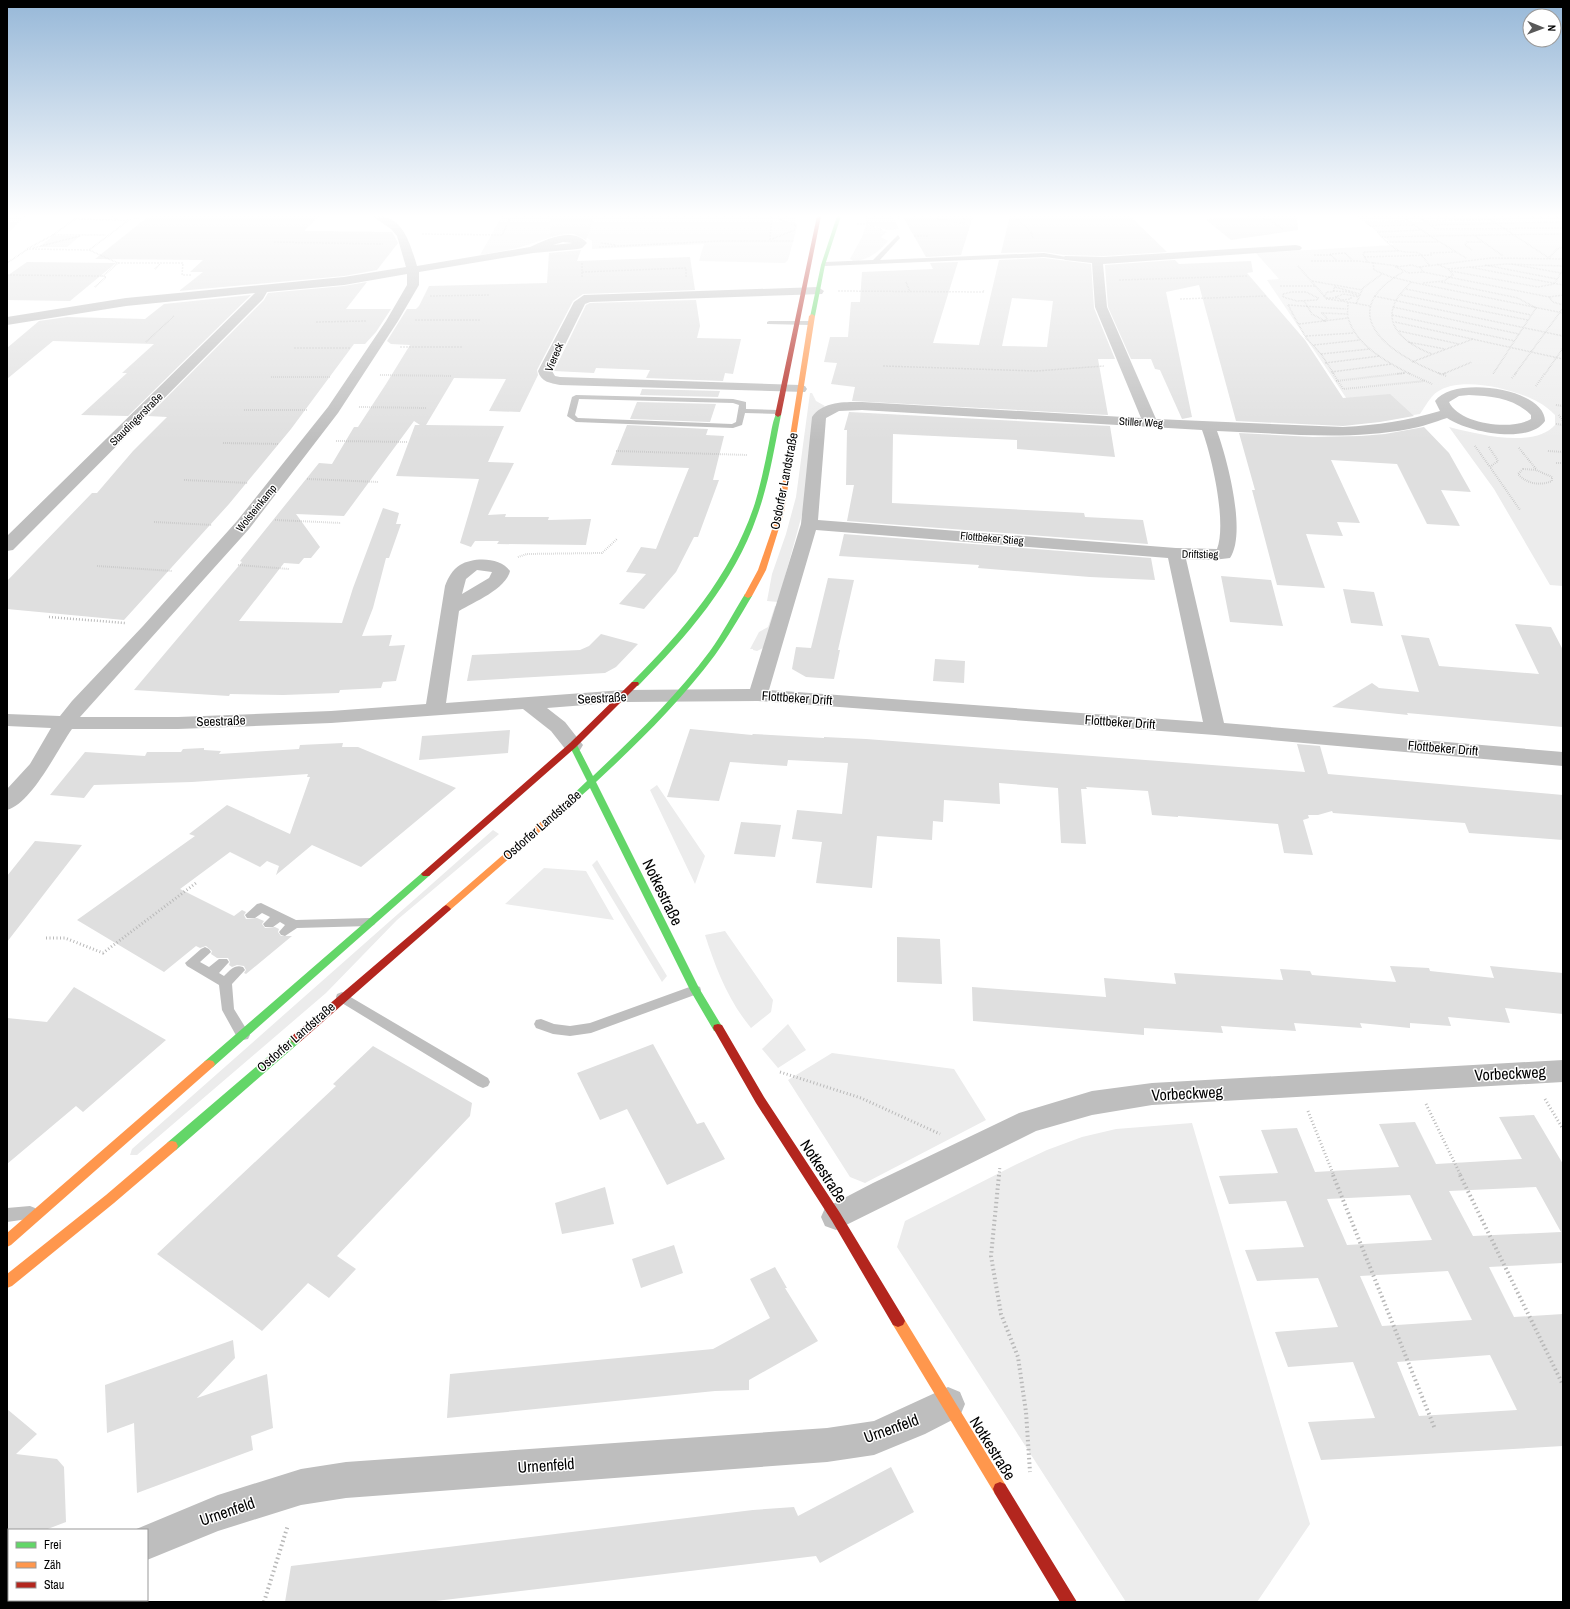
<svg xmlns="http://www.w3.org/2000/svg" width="1570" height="1609" font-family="'Archivo Narrow',sans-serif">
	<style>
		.green { fill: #ececec }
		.building { fill: #dfdfdf; fill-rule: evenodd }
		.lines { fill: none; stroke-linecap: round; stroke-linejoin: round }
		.path-far4 { stroke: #b9b9b9; stroke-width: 1.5; stroke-dasharray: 0.5 1; stroke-linecap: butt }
		.path-far3 { stroke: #b9b9b9; stroke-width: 2; stroke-dasharray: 0.5 1.5; stroke-linecap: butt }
		.path-far2 { stroke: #b9b9b9; stroke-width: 2.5; stroke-dasharray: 1 2; stroke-linecap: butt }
		.path-far1 { stroke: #b9b9b9; stroke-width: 3; stroke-dasharray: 1 2.5; stroke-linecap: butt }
		.path { stroke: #b9b9b9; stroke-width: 4; stroke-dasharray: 1.5 3; stroke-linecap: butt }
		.lane { fill: #bebebe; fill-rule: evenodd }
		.street { fill: #bebebe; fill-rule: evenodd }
		.fast { fill: #63d668; fill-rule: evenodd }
		.slow { fill: #ff974d; fill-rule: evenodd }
		.jam { fill: #b3261e; fill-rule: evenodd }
		.labels { text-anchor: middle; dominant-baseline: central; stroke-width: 3; stroke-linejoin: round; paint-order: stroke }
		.far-street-label { font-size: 11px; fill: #000; stroke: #fff }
		.street-label { font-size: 13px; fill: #000; stroke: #fff }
		.near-street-label { font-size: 16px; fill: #000; stroke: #fff }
	</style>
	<rect width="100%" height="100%" fill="#fff"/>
	<path class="green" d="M7 216H25L7 234Z
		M502 216H794L797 227 788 260 785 263 699 261 704 244 592 249V241C571 224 539 243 517 248 505 251 492 253 480 255Z
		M866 216H893L899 229 887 230 866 223Z
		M1357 216H1563V586L1550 585 1494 489 1449 427C1477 434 1534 449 1555 425V415C1550 410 1544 405 1538 402 1515 389 1460 375 1437 392 1430 397 1425 407 1420 414L1363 423 1267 280 1279 279 1256 253 1394 245Z
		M866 225 887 232 881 237 888 241C878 253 870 258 855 262L850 259 862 237Z
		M53 236H80L67 247H39Z
		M810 393H812L816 401 825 406 815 414 803 511 778 602 767 601 772 574 786 534 796 497Z
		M775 606H778L765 647 757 651 753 650V649H750L759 632 768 627Z
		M657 785 705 856 695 884 650 790Z
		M493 830 499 834 397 920 326 993 137 1155H130L132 1149Z
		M597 860 667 976 662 982 592 865Z
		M544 868 586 871 614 920 505 904Z
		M725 931 773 1000 771 1012 751 1028C728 1000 716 969 705 935Z
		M788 1024 806 1050 778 1068 762 1049Z
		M832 1053 954 1069 986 1120 865 1183 850 1177 788 1080Z
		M1192 1123 1310 1524 1257 1602H1126L897 1247 905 1221 1015 1165 1047 1150 1082 1137 1116 1129Z"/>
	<path class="building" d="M149 216H319L304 231 392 232 398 243 377 270 344 276 179 291 203 272H190L203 260 95 259Z
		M551 216H595L586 240 574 234 567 233 550 237Z
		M940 216H973L961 255 926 257 903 217Z
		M1010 216H1130L1167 252 1104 256 1064 255 1044 252 1001 253Z
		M1265 216H1297L1298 230 1231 240 1205 219Z
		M581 250 577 261 690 257 695 290 583 294 573 301 537 370 538 375 520 412 489 411 506 379 454 378 426 425 504 426 488 462 514 463 488 515 506 514 505 517H549L548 520 591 519 586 545 497 544 499 541H475L471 547 460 543 479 479 396 476 415 425H420L414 421 344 516 296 514 320 547 311 558H304L299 564 284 563 239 621 342 623 353 588 383 508 399 513 396 524H401L389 558H386L373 608 362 636 392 635 389 646 405 645 396 681 383 682 381 688 340 690 339 693 283 695 230 694 229 696 134 690 242 562 240 561 319 463 332 464 354 427H358L386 384 410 345 391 344 387 341 407 309H416L419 306 429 286 547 283 549 253Z
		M1044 258 1091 264 1094 308 1115 359H1098L1108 415 852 401 855 387 831 384 837 363 824 362 830 337H848L851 302H860L862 272 933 269 930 263 958 262 933 343 979 345 999 260ZM1012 298 1053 301 1047 347 1002 346Z
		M1175 260 1179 264 1251 261 1253 272 1247 273 1305 340 1343 398 1390 394 1414 416 1380 422 1343 426 1236 421 1199 285 1166 292 1192 417 1182 419 1160 370 1155 369 1151 359H1131L1108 307 1105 265Z
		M27 262 116 263 70 301 7 300V276Z
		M367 282 346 309H391L376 332 365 344H354L291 429 229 504 124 620 7 609V581L92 493H97L133 451 167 417 148 416 264 300 268 293 344 286Z
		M251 295 128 416 81 415 127 373H122L154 344 53 341 7 379V348L39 321 67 317 145 319 164 304Z
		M696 300 700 326 697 338 741 339 733 374 725 373 723 381 646 378 650 370 596 368 594 373 554 371 586 305 590 303Z
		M642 389 720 391 718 397 640 395Z
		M637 402 716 404 710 422 630 419Z
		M849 412 1110 426 1115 457 1017 449V440L893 434 892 503 1084 513 1085 517 1143 520 1148 544 847 521 854 485H846L847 430H844Z
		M627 425 708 429 706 435 724 436 713 480H719L698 537H694L676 572 644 609 619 604 646 574 626 572 641 547 656 549 689 468 611 465Z
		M1424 427 1449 453 1471 492 1441 490 1460 526 1427 524 1397 464 1331 460 1360 523 1337 522 1343 536 1306 534 1325 588 1277 585 1252 490H1255L1239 433 1313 437 1361 436 1385 434Z
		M844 534 1151 558 1155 580 1090 577 978 568 979 565 839 556Z
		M1221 576 1271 580 1283 626 1230 622Z
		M828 578 854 580 838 650H840L834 679 806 677 792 669 796 647 811 648Z
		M1343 589 1374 592 1383 626 1351 623Z
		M1515 624 1551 627 1563 650V727L1407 713 1408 715 1332 707 1372 683 1379 688 1419 692 1401 635 1429 638 1439 666 1539 674Z
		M601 634 638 644 616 667 605 673 467 681 472 655 580 650 589 646Z
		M935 659 965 661 964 683 933 681Z
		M690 729 752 735 753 734 824 738V737L866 739 1305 772 1297 744 1320 746 1328 774 1563 795V840L1469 833 1465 823 1333 813 1332 811 1318 815H1308L1309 818 1303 820 1313 855 1284 853 1278 824 1178 816V817L1152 815 1148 791 1086 787 1087 789H1081L1086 844 1061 843 1058 788 999 783 1000 804 944 800 943 822 933 821 932 840 877 836 872 888 816 883 822 842 792 839 797 810 842 814 848 763 788 760 787 766 730 762 719 801 667 797Z
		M510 730 508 753 419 760 422 736Z
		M343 743 342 747H358L456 788 361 867 312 845 276 875 279 866 267 861 260 867 230 852 180 889 234 916 242 910 246 912 244 915 246 919 257 918 264 921 262 924 265 928 275 927 279 929 278 932 281 936H292L246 974 244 973 246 970 244 966 237 965 232 967 229 965 230 962 228 958H217L211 954 212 951 206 946 200 948 196 946 164 972 77 920 195 836 189 834 227 805 290 834 310 777H307L308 774 192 782 94 785 84 798 50 795 85 752 145 756 147 752H181L183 749 204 748V750L221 751 219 754 299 749 300 745Z
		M741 822 781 825 775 857 734 854Z
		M35 841 82 845 7 942V876Z
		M897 937 940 939 942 984 897 982Z
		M1390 966 1429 968 1430 971 1494 978 1490 966 1563 973V1014L1505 1008 1510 1023 1448 1017 1451 1026 1410 1023V1028L1360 1023 1362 1028 1294 1023 1296 1031 1221 1026 1223 1033 1144 1028V1035L973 1021 972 987 1106 997 1104 978 1176 984 1174 973 1283 980 1280 969 1310 971 1312 975 1396 982Z
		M74 987 166 1040 83 1112 76 1106 7 1164V1018L47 1022Z
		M653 1044 697 1124 704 1122 725 1159 667 1185 627 1109 600 1120 577 1073Z
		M373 1046 472 1103 470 1116 337 1256 356 1269 329 1298 308 1283 262 1331 157 1254 336 1086 333 1084Z
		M1534 1115 1563 1164V1263L1489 1267 1514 1317 1563 1314V1446L1321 1460 1308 1422 1375 1418 1353 1362 1288 1367 1275 1332 1338 1327 1318 1278 1257 1281 1245 1250 1304 1247 1286 1201 1229 1204 1219 1176 1278 1173 1261 1130 1297 1128 1315 1172 1399 1167 1379 1124 1415 1122 1436 1164 1522 1159 1499 1117ZM1536 1187 1561 1232 1473 1236 1449 1191ZM1410 1195 1432 1240 1347 1245 1327 1199ZM1448 1271 1472 1320 1382 1326 1360 1276ZM1490 1355 1517 1410 1419 1416 1397 1362Z
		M605 1187 614 1224 562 1234 555 1203Z
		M674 1245 683 1273 641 1288 632 1259Z
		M775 1267 787 1288H785L818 1341 749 1380V1390L715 1391 447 1418 450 1374 713 1349 770 1318 750 1279Z
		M233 1340 235 1358 197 1398 267 1374 273 1428 251 1436 253 1450 137 1493 134 1423 107 1433 105 1385Z
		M7 1409 37 1434 16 1454 57 1459 64 1467 66 1522 45 1530H7Z
		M891 1467 914 1512 820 1563 816 1556 427 1602H285L291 1566 753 1510 794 1507 798 1516Z"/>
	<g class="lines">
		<path class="path-far4" d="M79 216 53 235H106
			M112 216C121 224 133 219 144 216
			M772 216 796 226
			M900 216H898L900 220
			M1014 216 1029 230
			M1256 216 1270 220 1284 230
			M1356 216H1389
			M1401 216 1429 235
			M1417 216 1436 229 1563 228
			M1485 216 1549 258 1557 249 1563 247
			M75 219 117 220
			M937 219C947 218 954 224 965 223L963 216
			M1408 221 1366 222 1370 226 1415 225
			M1424 221 1562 217
			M857 224H866L883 230
			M1432 225 1563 222
			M1031 232 1033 238
			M422 234 502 235
			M53 235 27 249 89 250
			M502 235 511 216
			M914 236H928
			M1475 236 1503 256
			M1382 237 1377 232 1422 230
			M772 239 795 230
			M770 240 772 216
			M274 242 383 244
			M1387 242 1382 237 1430 236
			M601 243 616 245
			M599 247 720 241H794
			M33 248 80 236
			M1472 250 1465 245 1467 242H1483
			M1430 253 1455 252
			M1314 255H1331
			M1364 257 1432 255
			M1466 258 1430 236 1563 234
			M1336 260 1330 254 1345 253 1352 260
			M1311 261H1358L1398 266
			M1368 262 1363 255 1364 252 1398 251
			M1373 262 1374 270 1391 277 1412 282
			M7 263 28 249
			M118 263H183L182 275H192
			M582 263V278
			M1511 264 1561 273
			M1412 265 1421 268 1423 272 1409 273 1396 267Z
			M1429 265C1416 246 1418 255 1400 251 1396 250 1391 245 1387 242H1438
			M1485 265 1557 279
			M1298 266 1327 299 1348 302
			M1419 267 1491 258 1563 259
			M1469 267 1563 285
			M155 269 160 264
			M1448 269 1506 264 1563 266
			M1451 271 1538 287 1554 284 1563 270
			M582 272 686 268V278
			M1403 272C1331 314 1391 355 1441 374
			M1423 272 1549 297
			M7 275 103 276
			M1119 280 1247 276
			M1312 281 1362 290
			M906 282 910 292
			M1441 282 1518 298 1536 308 1493 374
			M1423 283 1444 281 1453 275 1448 269 1437 264
			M1280 286H1315
			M95 287 106 277 103 276 118 263 89 250 129 220
			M1335 287 1360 294
			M1406 289 1531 315
			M838 291 984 292 983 290
			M1333 291 1349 292 1359 296
			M1292 292H1306L1318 298 1317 300 1297 301 1283 297V294Z
			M1401 295 1528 320
			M1563 295 1549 297 1553 302 1563 305
			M430 296 490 295
			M1374 296 1563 336
			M1324 297 1327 292H1333L1335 286
			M1351 297V299L1342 300 1335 297 1344 294 1359 297
			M1326 298H1336
			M1180 299 1267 296
			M1304 301 1312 314 1325 321 1327 318 1322 313 1347 314
			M1356 304 1363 288 1382 274
			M1288 305 1306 338 1321 354 1334 374
			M1288 305 1346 309
			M1370 306 1348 302C1348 307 1347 313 1348 317 1355 345 1387 362 1410 374
			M1393 307 1519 334
			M1392 315 1515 341
			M415 320H481
			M316 322 367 321
			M1395 322 1563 359
			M1299 324 1348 318
			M1399 331 1459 344
			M1306 336 1354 333
			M146 342 174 316
			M1408 342 1445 349
			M1314 345 1360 340
			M400 347H462
			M294 348H350
			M1321 354 1370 349
			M1432 354C1413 347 1384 330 1394 305 1397 296 1405 289 1411 282L1563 313
			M1412 362 1473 339
			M1325 363 1380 356
			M883 366 1036 371 1104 366
			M1331 372 1392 364
			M1397 374 1405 373
			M1443 374 1472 362
			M1515 374 1563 308
			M1545 374 1563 348"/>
		<path class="path-far3" d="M1333 373 1343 389 1425 381
			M1408 373 1432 384
			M1438 373 1446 376
			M1443 374 1446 373
			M380 375 452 376
			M271 377H330
			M1512 378 1516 373
			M1336 381 1405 373
			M1536 386 1545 373
			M1556 405 1563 406
			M359 407 427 408
			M244 410H307
			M1559 415 1563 421
			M1556 424 1563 425
			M336 441 407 442
			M223 443 279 444
			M1475 446 1490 467
			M1489 447 1498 461 1490 467 1520 510
			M1519 448 1536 469
			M616 451 747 455
			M1548 451 1563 452
			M1556 463H1563
			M1523 469 1536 470 1552 477V481C1540 486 1527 484 1518 474Z
			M307 479 378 482
			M184 480 248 483
			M275 520 341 523
			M154 522 212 525
			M518 557 527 554 602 553 617 539
			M238 565 289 569
			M97 566 172 571"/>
		<path class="path-far2" d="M49 617 125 623"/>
		<path class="path-far1" d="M46 938H65L103 953 196 883
			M780 1072 861 1098 940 1134
			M1545 1099 1563 1129
			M1426 1104 1461 1176
			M1308 1111 1334 1176
			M999 1176 1000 1166"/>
		<path class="path" d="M999 1175 991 1256 1001 1314 1018 1357 1026 1412 1030 1472
			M1333 1175 1435 1429
			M1460 1175 1563 1385
			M264 1602 288 1525"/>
		<path class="lane" d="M898 235 900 238 880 260 1044 253 1072 258 1069 260 1044 257 825 266 822 264 825 262 873 260Z
			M769 321H810L813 323 810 325 767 324V322Z
			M576 395 733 399 746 402V409L778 410 782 412 778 414 745 413 742 425 733 428 576 422 567 416 572 397ZM579 399 733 403 739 405 736 422 732 424 578 418 575 415Z
			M261 903 296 920 370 918 374 919 376 922 374 925 370 926 297 928 285 936 281 935 279 932 285 925 280 922 273 927H265L263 924 270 917 262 913 255 918H247L245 915 257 904Z
			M205 947 209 949 211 952 200 962 209 967 219 959H227L229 962 219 973 224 976C230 970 235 964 243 967L245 970 232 984 234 1009 250 1035 248 1039 243 1040 238 1039 222 1010 219 985 187 966 185 963 201 949Z
			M695 985 700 987 701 990 700 993 591 1033 570 1036 553 1034 536 1028 534 1024 536 1020 541 1019 554 1024 570 1026 590 1023Z
			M342 992 488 1078 490 1082 488 1086 483 1088 478 1086 337 1000 336 997 337 994Z
			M30 1206 35 1208 37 1213 35 1218 7 1222V1208Z"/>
		<path class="street" d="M372 216C402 212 410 243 417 266L530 247C545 240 573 226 587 243L582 248 578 249 533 253 419 272V285L398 321 338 413 249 529 80 717H178L331 711 426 704 445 586C448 578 452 570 460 565 474 557 500 557 510 571 506 589 474 602 459 611L446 703 624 690 750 689 801 524 812 417C823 401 845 402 862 402L1141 418 1095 307 1092 263 1065 260 1063 258 1065 256 1104 257 1296 245 1300 246 1302 248 1300 250 1103 264 1107 307 1156 419 1343 427C1379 425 1405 421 1440 411L1435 401C1453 375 1545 388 1545 421 1529 445 1467 432 1447 418 1434 422 1422 427 1409 429 1346 441 1280 433 1217 431 1227 458 1247 533 1230 558L1213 560 1186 559 1224 723 1563 752V766L1215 735 758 701 624 702 547 708 565 722 583 745 580 750 573 751 566 750 551 731 523 709 331 723 178 729H72C57 750 32 803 7 810V789L30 764 51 728 7 726V714L60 716 72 701 143 626 237 521 328 407 386 321 407 285V274L344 285 267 292 263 299 13 550 7 551V536L255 293 126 306 7 325V317L126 298 344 277 406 267 397 236 391 229ZM563 242 573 243 553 245ZM1469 395C1492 396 1514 398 1531 415V419C1511 431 1459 424 1449 402L1459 396ZM862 410 1202 430C1212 457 1227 523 1217 549L1176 548 818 520 826 418 839 411ZM816 530 1168 558 1203 722 769 690ZM477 570 492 572 489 578 462 594 466 579Z
			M818 287 824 291 822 294 590 302 585 304 552 371 555 376 560 377 800 385 805 386 807 389 805 392 560 385C550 383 541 382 538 371L574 302 584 295Z
			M1563 1060V1082L1152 1105 1092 1115 1036 1131 836 1230 825 1226 821 1217 825 1208 873 1183 1019 1113 1092 1091 1152 1083Z
			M948 1387 960 1392 965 1404 960 1416 925 1434 874 1455 827 1462 346 1498 301 1505 218 1531 147 1560V1530H134L218 1495 301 1469 346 1462 827 1428 874 1421Z
			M7 1582H9V1600H29L28 1602H7Z"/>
		<path class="fast" d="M837 216H841L825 265 815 316 810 317 821 265Z
			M776 414 781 415C774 449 769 483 757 516 734 583 687 636 638 686H632L631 684 632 682C684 630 732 574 755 503 761 483 765 463 769 443 771 434 772 423 776 414Z
			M745 594H751L752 596C740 616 728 637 715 655 680 702 638 743 596 782L699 988 723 1028 722 1031 718 1032 714 1031 690 990 590 788 573 803H567L566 801 587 781 569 745 570 743H576L593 776C634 737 676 697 710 651 723 633 733 613 745 594Z
			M426 871 429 872 431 874 429 876 213 1067 209 1068 205 1067 203 1064 205 1061 423 872Z
			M296 1035 300 1036 301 1039 300 1042 176 1150 172 1151 168 1150 166 1146 168 1142 292 1036Z"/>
		<path class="slow" d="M812 314 815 316 784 512 766 570 752 596 748 598 744 596 758 570 778 512 809 316Z
			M570 798 574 801 573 803 449 911H443L441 909 443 907 567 799Z
			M209 1060 213 1061 215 1064 213 1067 11 1245 7 1247V1233L205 1061Z
			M172 1141 176 1142 178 1146 176 1150 114 1203 12 1286 7 1288V1274L106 1195 168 1142Z
			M898 1315 903 1317 1005 1484 1007 1489 1005 1494 1000 1496 995 1494 893 1325 891 1321 893 1317Z"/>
		<path class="jam" d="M817 216H821L781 415 778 417 775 415Z
			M632 682H638L639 684 576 747 429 876H423L421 874 423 872 570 743Z
			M446 905 449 907 451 909 449 911 300 1042 296 1043 292 1042 291 1039 292 1036 443 907Z
			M718 1024 722 1025 764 1097 840 1213 903 1317 905 1321 903 1325 898 1327 893 1325 832 1221 756 1103 713 1028 714 1025Z
			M1000 1482 1005 1484 1077 1602H1060L995 1494 993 1489 995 1484Z"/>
	</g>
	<linearGradient id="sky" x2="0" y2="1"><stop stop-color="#97b8d8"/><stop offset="0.49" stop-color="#fff"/><stop offset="1" stop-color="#fff" stop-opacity="0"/></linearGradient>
	<rect width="1570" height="441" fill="url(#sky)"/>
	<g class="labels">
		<g class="far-street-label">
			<text transform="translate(554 357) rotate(-67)">Viereck</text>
			<text transform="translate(136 419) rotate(-45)">Staudingerstraße</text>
			<text transform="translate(1141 422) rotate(3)">Stiller Weg</text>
			<text transform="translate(256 508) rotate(-51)">Wolsteinkamp</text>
			<text transform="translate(992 538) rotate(5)">Flottbeker Stieg</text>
			<text transform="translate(1200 554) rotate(1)">Driftstieg</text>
		</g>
		<g class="street-label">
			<text transform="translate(784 481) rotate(-79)">Osdorfer Landstraße</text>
			<text transform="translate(602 698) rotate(-3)">Seestraße</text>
			<text transform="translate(797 698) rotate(4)">Flottbeker Drift</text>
			<text transform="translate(221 721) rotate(-2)">Seestraße</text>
			<text transform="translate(1120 722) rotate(4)">Flottbeker Drift</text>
			<text transform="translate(1443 748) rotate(5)">Flottbeker Drift</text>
			<text transform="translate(542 825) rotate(-41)">Osdorfer Landstraße</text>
			<text transform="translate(296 1037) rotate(-41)">Osdorfer Landstraße</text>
		</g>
		<g class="near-street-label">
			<text transform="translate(663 892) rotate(64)">Notkestraße</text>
			<text transform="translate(1510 1073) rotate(-3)">Vorbeckweg</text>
			<text transform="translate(1187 1093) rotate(-3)">Vorbeckweg</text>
			<text transform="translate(824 1171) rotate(57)">Notkestraße</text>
			<text transform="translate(891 1428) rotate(-20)">Urnenfeld</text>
			<text transform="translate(993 1448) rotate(58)">Notkestraße</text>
			<text transform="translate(546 1465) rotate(-4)">Urnenfeld</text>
			<text transform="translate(227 1511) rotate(-19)">Urnenfeld</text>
		</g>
	</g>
	<rect width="1570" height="1609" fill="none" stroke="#000000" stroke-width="16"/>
	<rect x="8" y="1529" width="140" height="72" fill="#ffffff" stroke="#999999"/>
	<rect x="16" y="1542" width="20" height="6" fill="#63d668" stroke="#999999"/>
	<text x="44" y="1549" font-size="12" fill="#000000">Frei</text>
	<rect x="16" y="1562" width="20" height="6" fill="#ff974d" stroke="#999999"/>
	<text x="44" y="1569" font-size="12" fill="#000000">Zäh</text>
	<rect x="16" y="1582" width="20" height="6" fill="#b3261e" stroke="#999999"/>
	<text x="44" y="1589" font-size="12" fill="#000000">Stau</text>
	<g transform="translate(1542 28) rotate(91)"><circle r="19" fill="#ffffff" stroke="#999999"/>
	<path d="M0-3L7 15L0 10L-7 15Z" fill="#595959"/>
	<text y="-6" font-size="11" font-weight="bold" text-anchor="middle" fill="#000000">N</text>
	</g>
</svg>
